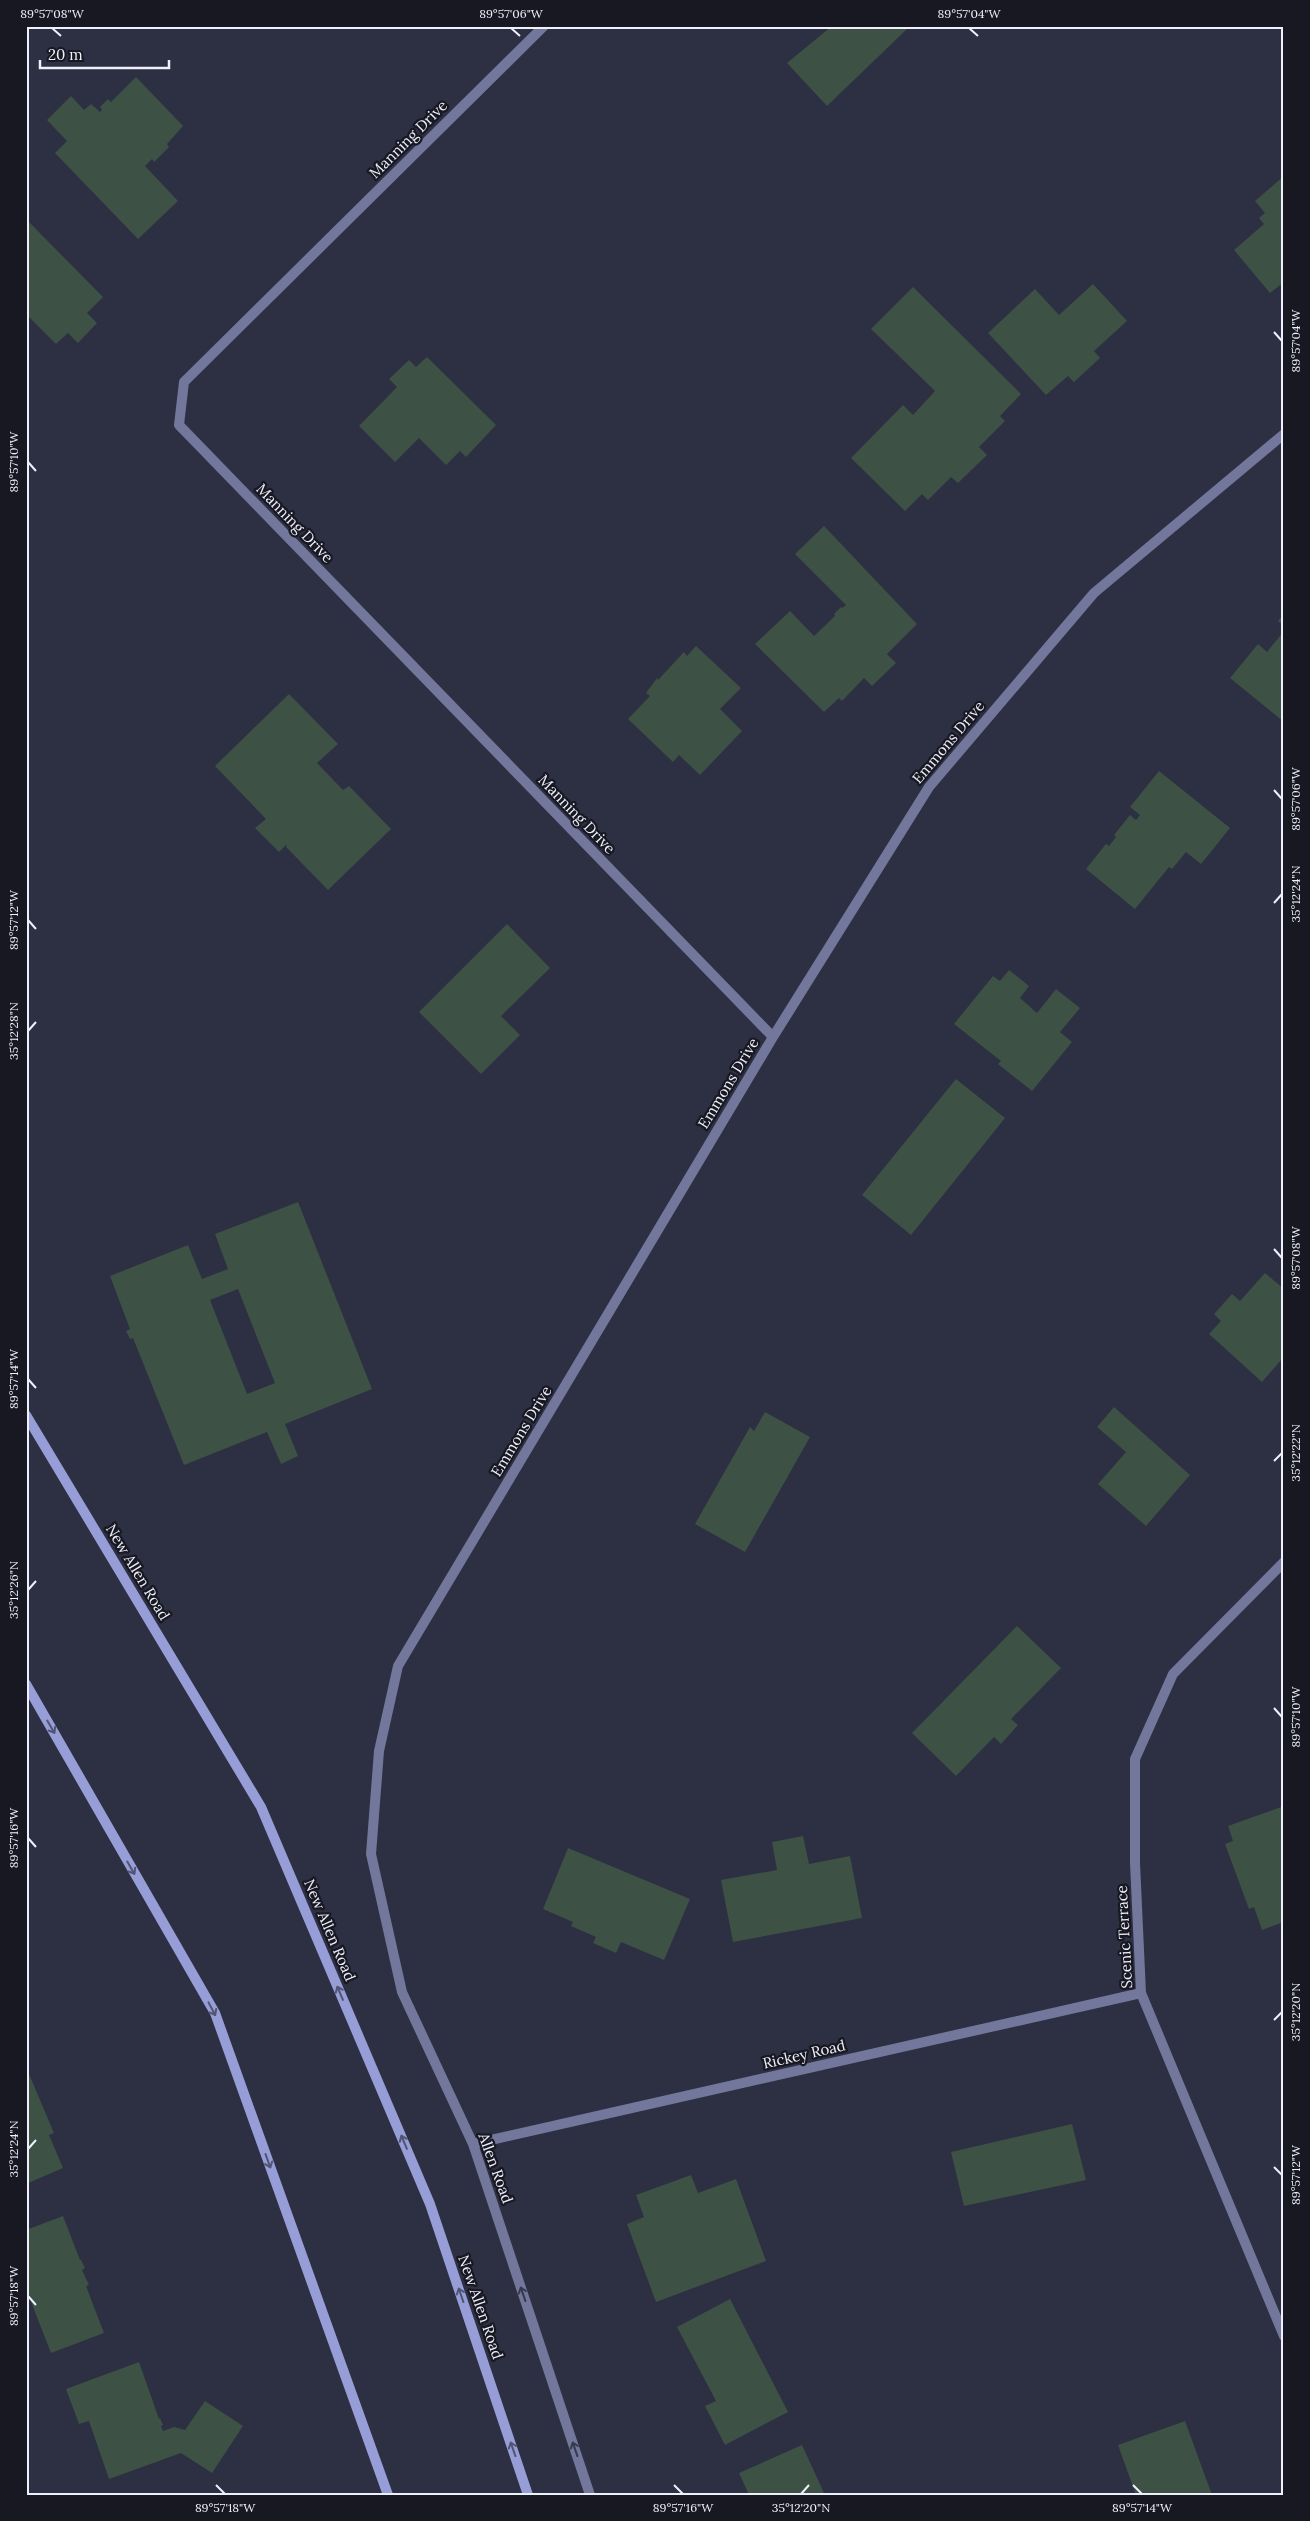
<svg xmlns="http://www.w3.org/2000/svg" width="1310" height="2521" font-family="Lora,serif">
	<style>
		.building { fill: #3d5144; fill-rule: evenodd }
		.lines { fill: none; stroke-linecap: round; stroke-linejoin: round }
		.street { stroke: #72779b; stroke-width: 10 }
		.secondary { stroke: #979ed7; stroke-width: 10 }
		.oneway { stroke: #515473 }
		.oneway2 { stroke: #37394c }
		.ticks { fill: none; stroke: #eef0fc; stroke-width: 2 }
		.labels { text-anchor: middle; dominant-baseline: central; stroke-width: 4.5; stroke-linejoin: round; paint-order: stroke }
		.street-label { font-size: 15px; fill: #eef0fc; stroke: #171821 }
		.neatline { fill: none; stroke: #eef0fc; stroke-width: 2 }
		.ticks-label { font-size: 12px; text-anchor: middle; fill: #eef0fc }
	</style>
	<rect width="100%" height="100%" fill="#2d2f42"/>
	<path class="building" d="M832 26H905L907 29 827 106 787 63Z
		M136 77 183 126 167 144 169 147 154 162 152 159 145 166 178 201 138 239 55 153 67 141 47 120 71 96 84 110 91 104 100 112 102 110 100 107 108 99 111 102Z
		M1284 176V282L1270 293 1234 250 1264 224 1259 218 1265 213 1255 201Z
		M26 219 103 297 87 313 97 323 78 343 68 333 56 344 26 314Z
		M1093 284 1127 321 1094 351 1100 358 1074 382 1068 376 1046 395 988 333 1035 289 1059 315Z
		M913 287 1021 394 1000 416 1005 421 979 447 987 455 958 483 951 477 928 500 922 494 905 511 851 458 903 405 913 415 935 391 871 329Z
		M427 357 496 425 466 457 460 451 446 465 419 438 395 462 359 426 397 387 389 379 409 360 416 367Z
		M824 526 917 624 887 654 896 663 872 686 864 678 842 701 839 698 824 712 755 644 790 611 814 636 835 616 834 614 841 607 842 608 846 605 795 554Z
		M1284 614V626L1278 621Z
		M1284 631V722L1230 678 1258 644 1267 652Z
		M696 646 741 688 720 709 742 731 700 775 679 755 673 762 628 719 650 696 646 693 657 678 658 680 684 652 687 656Z
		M289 694 338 744 317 763 343 790 349 786 391 829 328 890 286 847 287 844 279 852 255 828 266 819 215 766Z
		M1159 771 1230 828 1201 864 1186 852 1172 869 1169 867 1135 909 1086 869 1106 844 1109 846 1116 837 1114 835 1130 815 1136 820 1140 815 1130 807Z
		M507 924 550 968 501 1016 520 1035 481 1074 419 1012Z
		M1009 970 1029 986 1020 998 1037 1013 1056 989 1080 1008 1060 1032 1072 1042 1032 1091 998 1064 1001 1061 954 1024 993 976 1000 981Z
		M956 1079 1005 1118 911 1235 862 1195Z
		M298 1202 372 1389 285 1424 298 1456 281 1464 267 1432 184 1465 133 1338 130 1339 126 1331 130 1329 110 1276 188 1245 202 1279 228 1269 215 1234ZM238 1289 275 1383 247 1394 210 1300Z
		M1265 1273 1284 1289V1360L1282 1359 1262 1382 1209 1334 1221 1321 1214 1314 1232 1294 1240 1301Z
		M1114 1407 1190 1475 1146 1526 1098 1484 1126 1452 1097 1427Z
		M765 1412 810 1437 745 1552 695 1524 750 1427 754 1431Z
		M1017 1626 1061 1668 1011 1719 1018 1725 1001 1744 994 1737 956 1776 912 1733Z
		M1284 1806V1922L1262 1930 1254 1907 1249 1909 1225 1844 1233 1841 1228 1826Z
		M803 1836 809 1864 850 1856 862 1918 733 1942 721 1880 777 1870 772 1842Z
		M568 1848 690 1899 664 1960 621 1942 616 1953 593 1943 596 1937 571 1926 573 1922 543 1909Z
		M26 2067 54 2133 49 2135 63 2168 26 2184Z
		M1072 2124 1086 2180 964 2206 951 2152Z
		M691 2175 698 2193 736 2179 766 2261 656 2302 627 2224 644 2217 636 2195Z
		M63 2216 80 2260H81L85 2268 82 2270 89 2285 86 2286 104 2333 51 2353 26 2289V2230Z
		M730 2299 788 2412 725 2445 705 2406 716 2401 677 2327Z
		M139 2362 159 2419 160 2418 163 2425 161 2426 163 2431 174 2427 185 2430 205 2401 243 2426 212 2473 181 2453 109 2479 89 2421 79 2424 66 2389Z
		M1185 2421 1212 2495H1136L1118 2445Z
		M802 2445 825 2495H749L739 2473Z"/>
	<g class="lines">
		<path class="street" d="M544 26 184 382 179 425 773 1037
			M1284 1562 1173 1674 1135 1759V1863L1141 1993 1284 2336
			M473 2144 1141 1993
			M590 2495 473 2144 402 1992 371 1854 379 1751 398 1666 773 1037 929 787 1094 593 1284 434"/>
		<path class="secondary" d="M26 1415 261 1807 430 2204 528 2495
			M26 1684 215 2013 388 2495"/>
	</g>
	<defs><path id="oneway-shaft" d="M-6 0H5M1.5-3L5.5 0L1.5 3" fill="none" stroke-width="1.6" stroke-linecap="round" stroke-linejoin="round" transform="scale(1.25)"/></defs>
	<g class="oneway">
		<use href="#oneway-shaft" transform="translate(51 1727) rotate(60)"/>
		<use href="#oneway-shaft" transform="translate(131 1868) rotate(60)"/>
		<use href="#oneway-shaft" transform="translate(340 1993) rotate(-113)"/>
		<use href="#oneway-shaft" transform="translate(212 2009) rotate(62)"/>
		<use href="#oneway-shaft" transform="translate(404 2142) rotate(-113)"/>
		<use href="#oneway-shaft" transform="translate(268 2161) rotate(70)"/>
		<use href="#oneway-shaft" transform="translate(461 2295) rotate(-109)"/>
		<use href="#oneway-shaft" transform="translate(513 2449) rotate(-109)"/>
	</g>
	<g class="oneway2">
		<use href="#oneway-shaft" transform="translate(523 2294) rotate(-109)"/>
		<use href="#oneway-shaft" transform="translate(575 2449) rotate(-109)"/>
	</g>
	<path class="ticks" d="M52 28 61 36M511 28 520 36M969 28 978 36M1274 332 1282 341M28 462 36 471M1274 790 1282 799M1274 903 1282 894M28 920 36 929M28 1031 36 1022M1274 1249 1282 1258M28 1379 36 1388M1274 1461 1282 1453M28 1590 36 1581M1274 1708 1282 1717M28 1838 36 1847M1274 2020 1282 2012M28 2149 36 2140M1274 2167 1282 2175M28 2296 36 2305M216 2485 225 2494M674 2485 683 2494M1133 2485 1142 2494M801 2494 809 2485"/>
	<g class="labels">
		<g class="street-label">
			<text transform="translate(408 139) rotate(-45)">Manning Drive</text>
			<text transform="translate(295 523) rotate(46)">Manning Drive</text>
			<text transform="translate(948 742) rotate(-50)">Emmons Drive</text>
			<text transform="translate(577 814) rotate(46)">Manning Drive</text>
			<text transform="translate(728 1083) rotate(-59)">Emmons Drive</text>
			<text transform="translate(521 1431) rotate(-59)">Emmons Drive</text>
			<text transform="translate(138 1572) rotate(59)">New Allen Road</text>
			<text transform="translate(330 1930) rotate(67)">New Allen Road</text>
			<text transform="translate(1124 1937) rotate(-93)">Scenic Terrace</text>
			<text transform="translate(804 2054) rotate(-13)">Rickey Road</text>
			<text transform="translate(496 2168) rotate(70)">Allen Road</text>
			<text transform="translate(481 2307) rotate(71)">New Allen Road</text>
		</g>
	</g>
	<rect width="1310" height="2521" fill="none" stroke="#171821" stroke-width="55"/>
	<path d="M40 60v8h129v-8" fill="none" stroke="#eef0fc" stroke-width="2.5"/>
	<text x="48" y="60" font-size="15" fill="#eef0fc" stroke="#171821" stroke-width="4" paint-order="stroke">20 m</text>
	<rect x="28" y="28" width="1254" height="2466" class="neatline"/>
	<g class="ticks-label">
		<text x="52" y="18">89°57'08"W</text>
		<text x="511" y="18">89°57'06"W</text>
		<text x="969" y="18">89°57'04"W</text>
		<text transform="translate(1296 341) rotate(-90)" y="4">89°57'04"W</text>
		<text transform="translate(14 462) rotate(-90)" y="4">89°57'10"W</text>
		<text transform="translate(1296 799) rotate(-90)" y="4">89°57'06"W</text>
		<text transform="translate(1296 894) rotate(-90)" y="4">35°12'24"N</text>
		<text transform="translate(14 920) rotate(-90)" y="4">89°57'12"W</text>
		<text transform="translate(14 1031) rotate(-90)" y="4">35°12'28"N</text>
		<text transform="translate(1296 1258) rotate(-90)" y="4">89°57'08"W</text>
		<text transform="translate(14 1379) rotate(-90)" y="4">89°57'14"W</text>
		<text transform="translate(1296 1453) rotate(-90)" y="4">35°12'22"N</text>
		<text transform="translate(14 1590) rotate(-90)" y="4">35°12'26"N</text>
		<text transform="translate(1296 1717) rotate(-90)" y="4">89°57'10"W</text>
		<text transform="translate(14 1838) rotate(-90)" y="4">89°57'16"W</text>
		<text transform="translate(1296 2012) rotate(-90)" y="4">35°12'20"N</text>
		<text transform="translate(14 2149) rotate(-90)" y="4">35°12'24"N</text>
		<text transform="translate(1296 2175) rotate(-90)" y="4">89°57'12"W</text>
		<text transform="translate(14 2296) rotate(-90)" y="4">89°57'18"W</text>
		<text x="225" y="2512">89°57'18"W</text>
		<text x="683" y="2512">89°57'16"W</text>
		<text x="801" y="2512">35°12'20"N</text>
		<text x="1142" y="2512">89°57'14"W</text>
	</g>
</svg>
